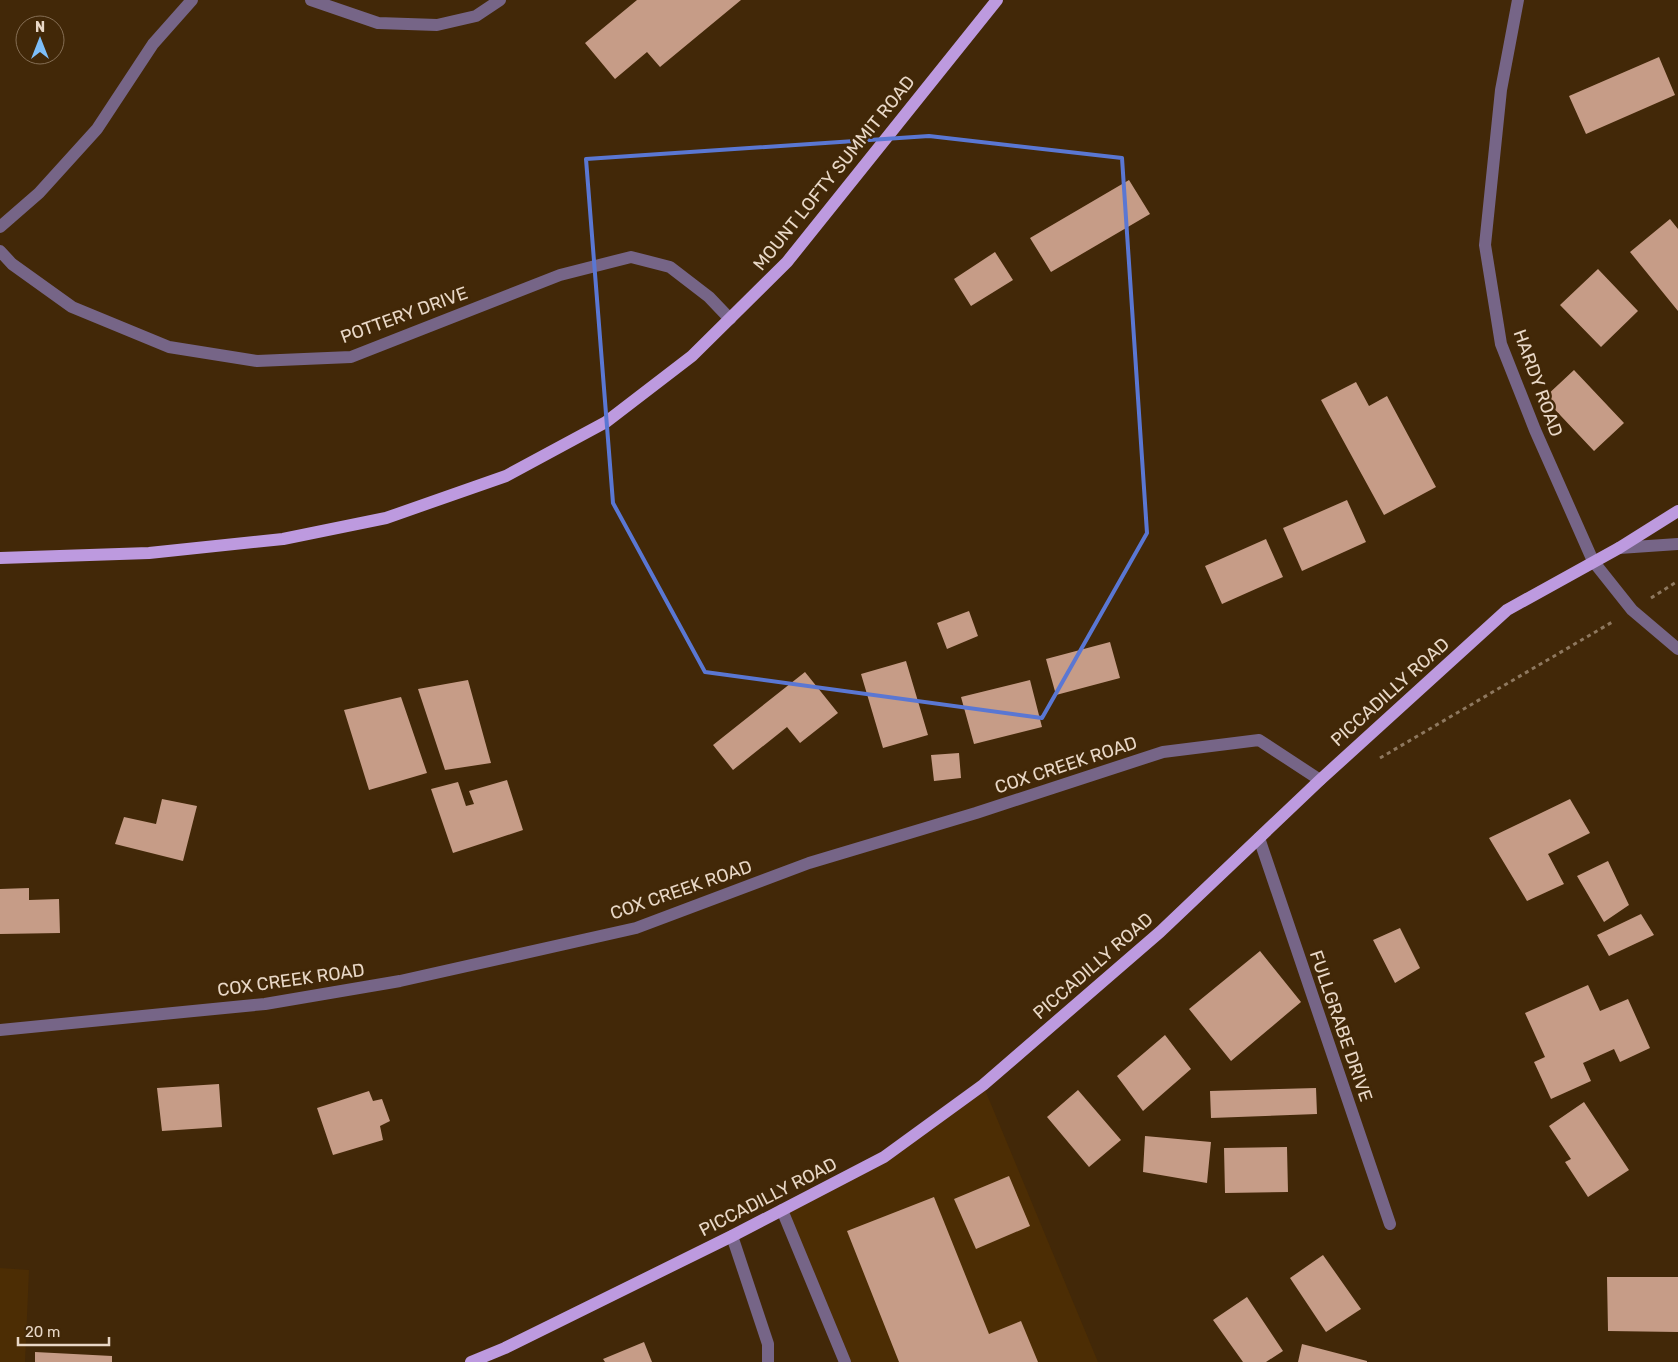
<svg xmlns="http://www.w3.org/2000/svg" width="1678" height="1362" font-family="Rubik,sans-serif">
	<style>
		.built { fill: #4c2d04 }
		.building { fill: #c69c87 }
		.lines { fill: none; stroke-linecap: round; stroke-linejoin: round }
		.path { stroke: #8e785f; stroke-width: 3; stroke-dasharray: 4 4; stroke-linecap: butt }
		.minor { stroke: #766587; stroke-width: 12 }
		.major { stroke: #bd9adf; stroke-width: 12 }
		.marked { fill: none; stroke: #5a77d3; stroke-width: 4; stroke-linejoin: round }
		.labels { text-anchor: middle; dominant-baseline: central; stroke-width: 5; stroke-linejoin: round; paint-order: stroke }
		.street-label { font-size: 18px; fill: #e9d8c7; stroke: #422808 }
	</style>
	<rect width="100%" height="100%" fill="#422808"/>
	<path class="built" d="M983 1085 1098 1362H845L782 1210 884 1157Z
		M0 1268 29 1270 25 1362H0Z"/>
	<path class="building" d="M637 0H741L660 67 647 52 615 79 585 43Z
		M1659 57 1675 95 1586 134 1569 96Z
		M1129 180 1150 214 1051 272 1030 238Z
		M1670 219 1678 229V311L1630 252Z
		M995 252 1013 280 971 306 954 279Z
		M1598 269 1638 311 1601 347 1560 305Z
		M1574 370 1624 423 1594 451 1544 398Z
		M1356 382 1369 406 1387 396 1436 487 1384 515 1321 400Z
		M1347 500 1366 542 1302 571 1283 528Z
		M1266 539 1283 577 1222 604 1205 566Z
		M969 611 978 636 947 649 937 623Z
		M1110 642 1120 678 1056 695 1046 659Z
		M906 661 928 735 883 748 861 674Z
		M805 672 838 713 800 743 787 727 733 770 713 745Z
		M468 680 491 763 445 770 418 689Z
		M1030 680 1042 727 974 744 961 697Z
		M401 697 427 773 369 790 344 710Z
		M959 753 961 778 934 781 931 755Z
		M507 780 523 830 453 853 431 789 458 782 466 806 474 804 469 791Z
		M162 799 197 806 183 861 115 844 124 817 156 824Z
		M1570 799 1590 833 1548 854 1564 884 1527 901 1489 838Z
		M1608 861 1629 905 1604 922 1577 876Z
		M29 888V900L59 899 60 933 0 934V889Z
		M1641 914 1654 935 1609 956 1597 935Z
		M1400 928 1420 968 1395 983 1373 940Z
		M1260 951 1301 1002 1231 1061 1189 1009Z
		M1588 985 1600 1011 1628 999 1650 1048 1620 1062 1614 1049 1583 1063 1591 1081 1551 1099 1534 1062 1545 1057 1525 1013Z
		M1165 1035 1191 1069 1143 1111 1117 1076Z
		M219 1084 222 1127 162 1131 157 1088Z
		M1316 1088 1317 1114 1211 1118 1210 1091Z
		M1078 1090 1121 1140 1089 1167 1047 1117Z
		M369 1091 373 1101 382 1099 390 1121 380 1126 383 1140 333 1155 317 1108Z
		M1584 1102 1629 1170 1588 1197 1565 1162 1571 1159 1549 1126Z
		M1145 1136 1211 1142 1207 1183 1143 1172Z
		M1287 1147 1288 1192 1225 1193 1224 1148Z
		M1009 1176 1030 1226 976 1249 954 1199Z
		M934 1197 989 1334 1021 1321 1038 1362H899L847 1231Z
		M1323 1255 1361 1309 1326 1332 1290 1278Z
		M1607 1277H1678V1332L1608 1331Z
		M1247 1297 1283 1351 1266 1362H1243L1213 1320Z
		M644 1342 652 1362H605L603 1359Z
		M1302 1344 1367 1361V1362H1298Z
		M35 1352 112 1356V1362H35Z"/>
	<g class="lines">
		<path class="path" d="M1651 598 1678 581
			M1380 758 1614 621"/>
		<path class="minor" d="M311 0 378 23 437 25 476 16 500 0
			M1518 0 1501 90 1485 245 1501 344 1535 430 1593 561 1632 610 1678 649
			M0 227 39 193 97 129 153 44 192 0
			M0 251 12 264 72 307 169 347 257 361 351 357 560 275 631 257 670 267 709 297 730 319
			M1619 548 1678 544
			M1259 838 1390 1224
			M0 1030 265 1004 400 981 636 928 809 863 976 813 1163 752 1259 740 1320 780
			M782 1210 845 1362
			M732 1236 768 1344V1362"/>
		<path class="major" d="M0 558 149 553 283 539 386 518 506 476 606 422 692 356 787 262 997 0
			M471 1362 505 1348 732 1236 884 1157 983 1085 1160 932 1320 780 1507 610 1619 548 1678 511"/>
	</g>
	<path class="marked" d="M929 136 1122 158 1147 533 1042 718 705 672 613 503 586 159Z"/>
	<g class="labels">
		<g class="street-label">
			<text transform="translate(834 173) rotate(-51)">MOUNT LOFTY SUMMIT ROAD</text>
			<text transform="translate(404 315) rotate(-20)">POTTERY DRIVE</text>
			<text transform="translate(1538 383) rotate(70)">HARDY ROAD</text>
			<text transform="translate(1390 692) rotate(-42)">PICCADILLY ROAD</text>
			<text transform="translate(1066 765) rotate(-18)">COX CREEK ROAD</text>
			<text transform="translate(681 890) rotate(-19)">COX CREEK ROAD</text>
			<text transform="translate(1093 966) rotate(-41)">PICCADILLY ROAD</text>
			<text transform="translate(291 980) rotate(-8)">COX CREEK ROAD</text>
			<text transform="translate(1341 1026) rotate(71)">FULLGRABE DRIVE</text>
			<text transform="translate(768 1197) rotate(-27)">PICCADILLY ROAD</text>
		</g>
	</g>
	<g transform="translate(40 40)"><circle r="24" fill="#422808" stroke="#856e54"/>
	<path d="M0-4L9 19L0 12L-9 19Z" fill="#7dbef9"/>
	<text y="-8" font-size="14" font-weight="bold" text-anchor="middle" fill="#e9d8c7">N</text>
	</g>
	<path d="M18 1337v8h91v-8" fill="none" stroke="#e9d8c7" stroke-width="2.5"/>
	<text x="25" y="1337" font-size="15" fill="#e9d8c7" stroke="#422808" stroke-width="4" paint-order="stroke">20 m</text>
</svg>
